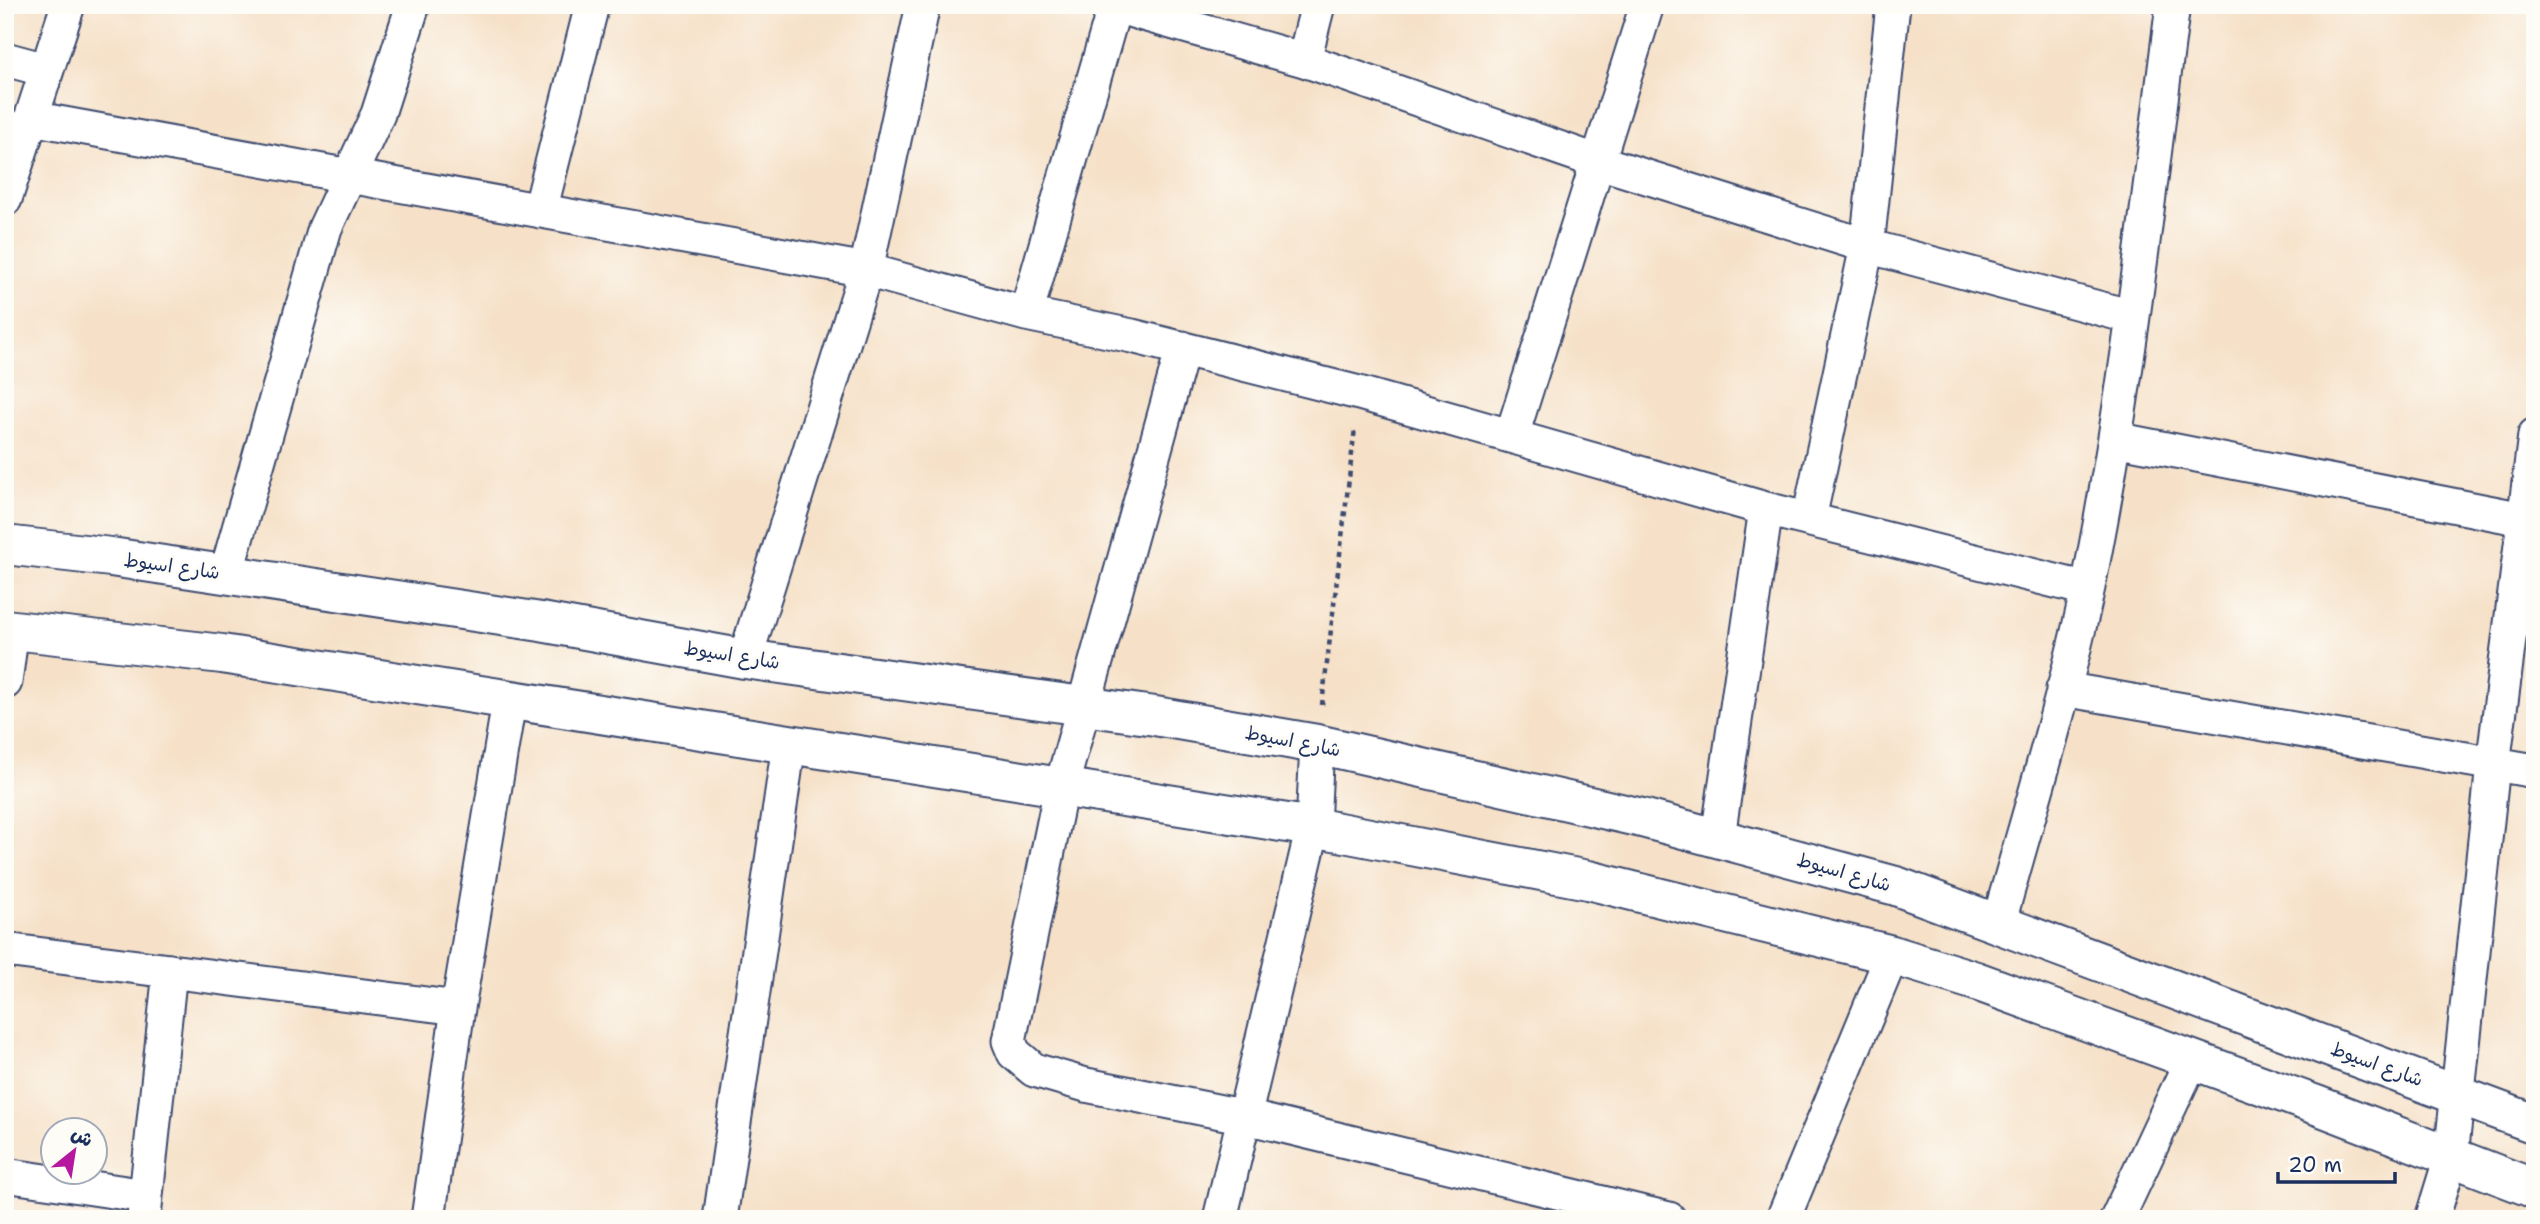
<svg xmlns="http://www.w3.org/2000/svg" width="2540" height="1224" font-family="'Shantell Sans','Playpen Sans Arabic',sans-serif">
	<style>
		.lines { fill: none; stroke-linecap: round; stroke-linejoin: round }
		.street-casing { stroke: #3c4a6e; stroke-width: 37 }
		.secondary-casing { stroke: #3c4a6e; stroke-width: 42 }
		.path { stroke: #3c4a6e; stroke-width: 4.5; stroke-dasharray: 5 5; stroke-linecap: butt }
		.street { stroke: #fff; stroke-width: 33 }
		.secondary { stroke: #fff; stroke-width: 38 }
		.labels { text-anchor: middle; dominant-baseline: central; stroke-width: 6; stroke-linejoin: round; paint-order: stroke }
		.street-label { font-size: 19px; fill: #1b2f5e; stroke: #fdfcf7 }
	</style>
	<rect width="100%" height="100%" fill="#fdfcf7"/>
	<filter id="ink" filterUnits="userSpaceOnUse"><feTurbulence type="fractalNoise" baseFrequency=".0143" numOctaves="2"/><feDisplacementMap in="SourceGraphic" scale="14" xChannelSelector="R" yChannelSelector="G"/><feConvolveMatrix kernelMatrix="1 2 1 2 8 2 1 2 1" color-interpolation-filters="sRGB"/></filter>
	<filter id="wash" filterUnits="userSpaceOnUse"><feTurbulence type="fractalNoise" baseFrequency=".00686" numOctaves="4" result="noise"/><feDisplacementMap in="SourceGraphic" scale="28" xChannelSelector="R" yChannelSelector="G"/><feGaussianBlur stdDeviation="1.57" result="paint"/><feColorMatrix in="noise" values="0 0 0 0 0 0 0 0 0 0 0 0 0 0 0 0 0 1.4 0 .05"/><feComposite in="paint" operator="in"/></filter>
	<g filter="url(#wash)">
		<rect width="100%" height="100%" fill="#f6e1c8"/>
	</g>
	<g filter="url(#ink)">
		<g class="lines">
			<g class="street-casing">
				<path id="street" d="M1115 6 1304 60 1599 162 1867 246 2132 317
					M5 59 46 70
					M1304 60 1318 5
					M31 118 866 270 1026 314 1132 336 1359 393 1766 509 2087 589
					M5 199 68 5
					M540 211 592 5
					M1026 314 1115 5
					M1183 348 1061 788 1009 1041 1014 1053 1034 1070 1086 1085 1246 1117 1669 1219
					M1512 435 1647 5
					M2115 439 2523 519
					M1809 519 1867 246 1893 5
					M226 574 325 228 378 114 413 5
					M745 659 866 270 923 5
					M5 682 12 629
					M2063 689 2535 771
					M1718 837 1766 509
					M1998 925C2029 813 2064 701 2088 587 2127 395 2148 199 2173 5
					M5 950 458 1008
					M5 1175 146 1196 144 1219
					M146 1196 170 971
					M428 1219 458 1008 509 702
					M720 1219 789 744
					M1220 1219 1313 827 1317 744
					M1783 1219 1892 955
					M2117 1219 2192 1059
					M2432 1219 2451 1157 2493 765 2535 435"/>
			</g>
			<g class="secondary-casing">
				<path id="secondary" d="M5 545 111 557 541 622 745 659 1155 716 1317 744 1642 818 1896 886 2535 1124
					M5 629 222 654 789 744 1313 827 1588 880 1892 955 1976 981 2319 1106 2535 1189"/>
			</g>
			<path class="path" d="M1322 705 1355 428"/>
			<use href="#street" class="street"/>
			<use href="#secondary" class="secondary"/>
		</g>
	</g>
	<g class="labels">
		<g class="street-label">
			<text transform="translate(172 566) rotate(8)">شارع اسيوط</text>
			<text transform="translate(732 655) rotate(9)">شارع اسيوط</text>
			<text transform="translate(1293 741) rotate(11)">شارع اسيوط</text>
			<text transform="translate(1844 872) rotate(16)">شارع اسيوط</text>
			<text transform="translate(2377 1064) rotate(20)">شارع اسيوط</text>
		</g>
	</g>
	<rect width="2540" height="1224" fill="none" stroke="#fdfcf7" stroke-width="28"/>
	<g transform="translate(74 1151) rotate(30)"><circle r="33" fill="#fdfcf7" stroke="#a3aaba" stroke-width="2"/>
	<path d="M0-5L12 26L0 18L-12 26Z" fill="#b5179e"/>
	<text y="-10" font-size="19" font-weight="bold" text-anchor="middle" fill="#1b2f5e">ش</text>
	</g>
	<path d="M2278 1172v10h117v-10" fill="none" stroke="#1b2f5e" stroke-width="3.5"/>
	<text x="2288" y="1172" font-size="21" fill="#1b2f5e" stroke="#fdfcf7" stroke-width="5" paint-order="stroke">20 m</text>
</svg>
